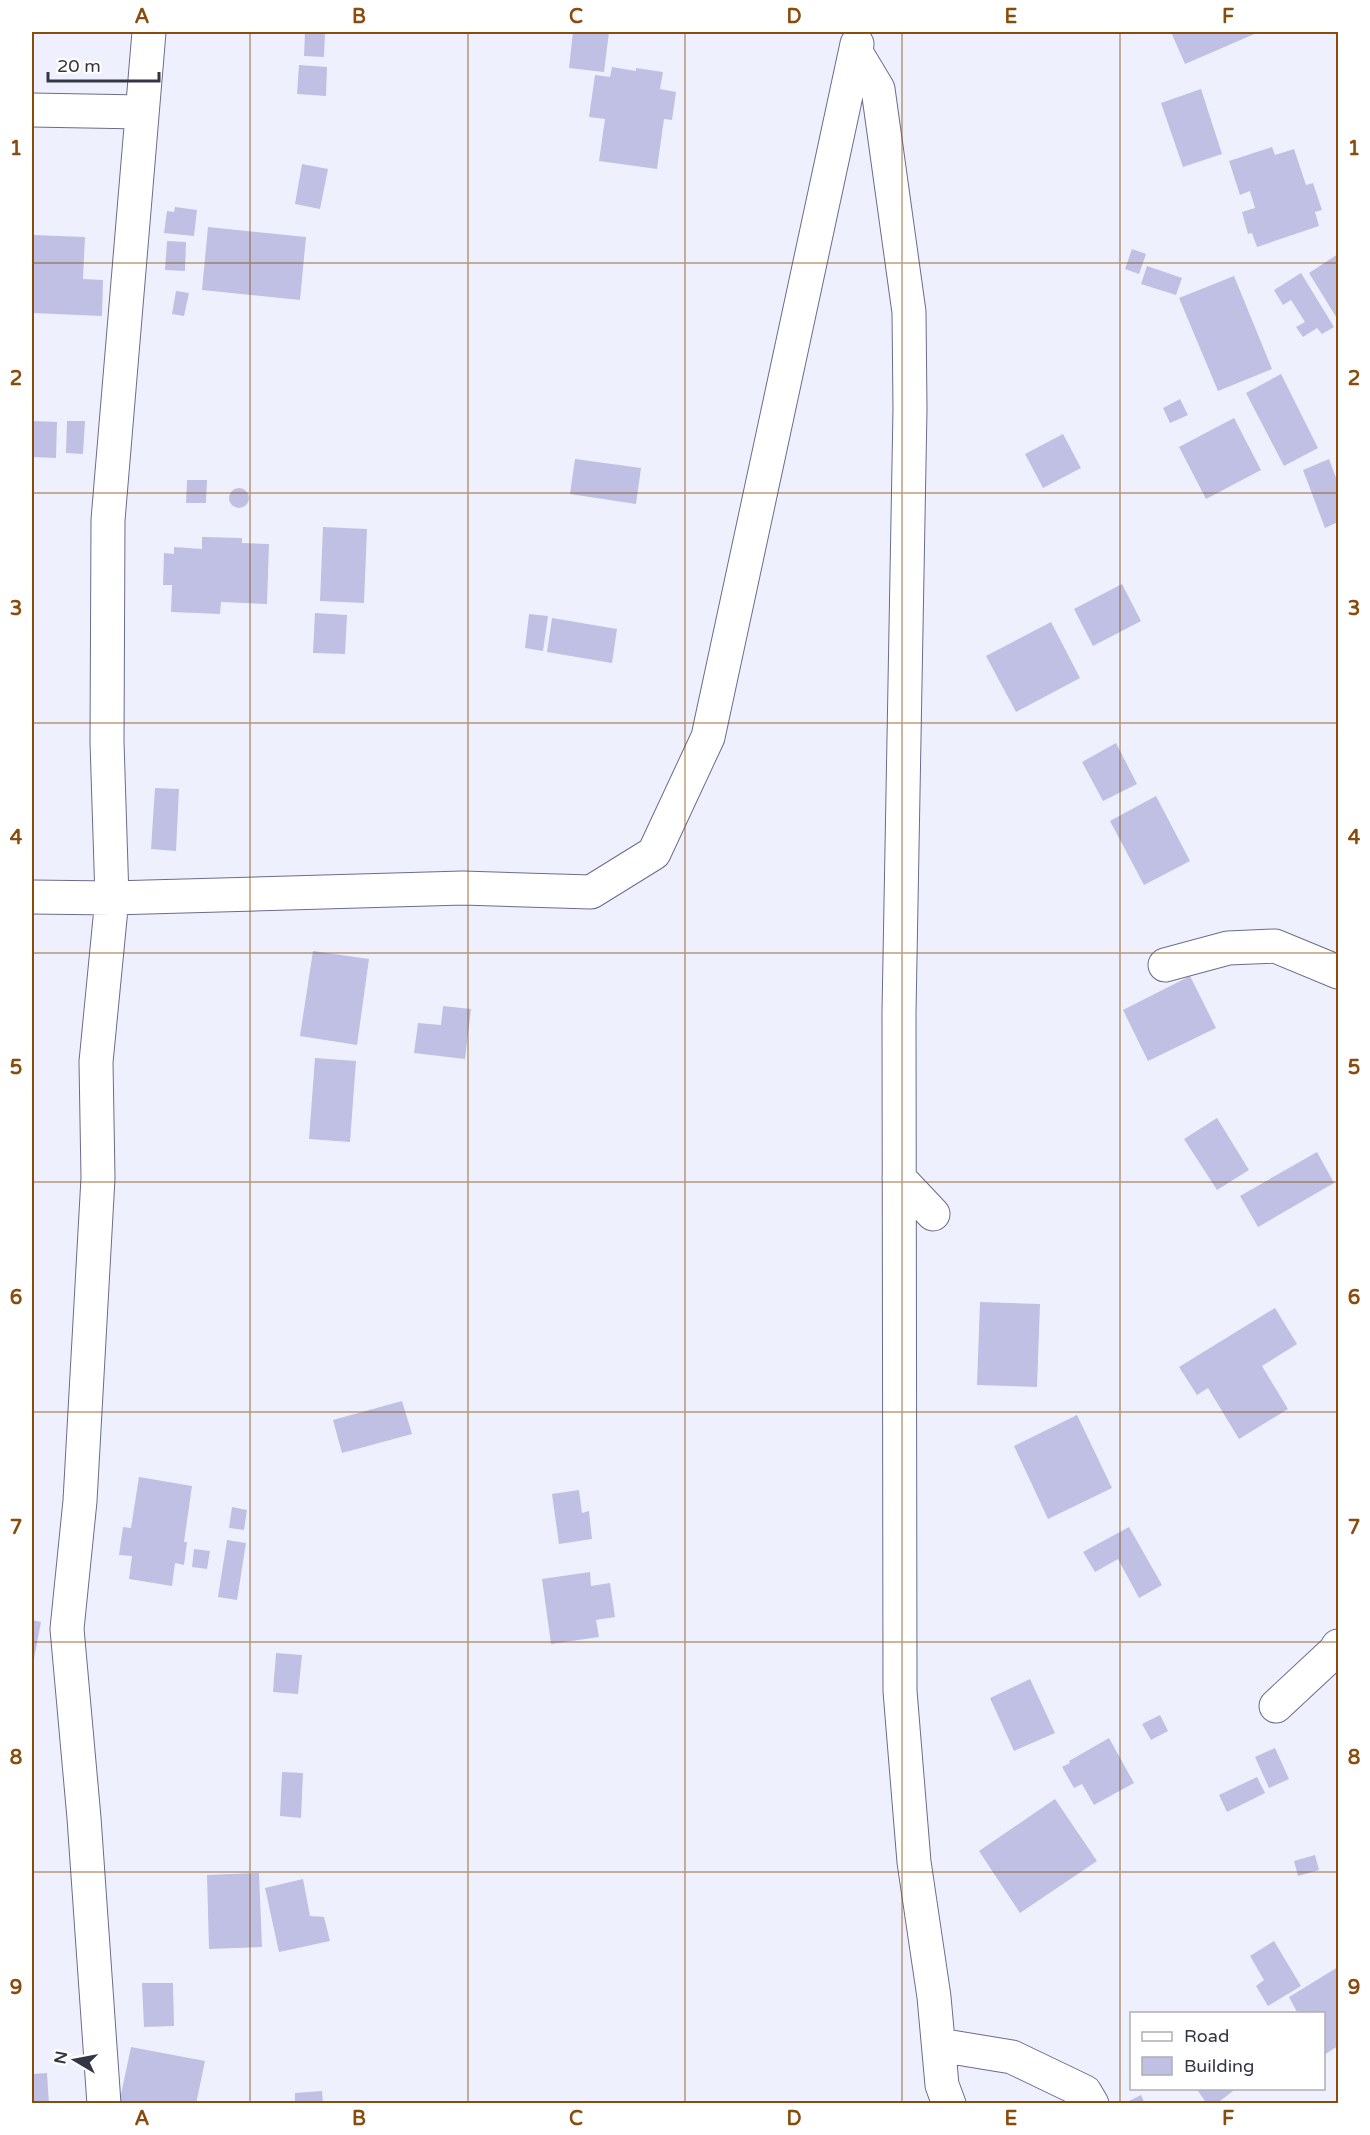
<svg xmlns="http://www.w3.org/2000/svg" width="1370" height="2135" font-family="'Varela Round',sans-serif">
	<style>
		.building { fill: #bfc0e3 }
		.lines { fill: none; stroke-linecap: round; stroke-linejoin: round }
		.minor-casing { stroke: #6b6c8b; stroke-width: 35 }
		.minor { stroke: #fff; stroke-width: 33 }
		.grid { fill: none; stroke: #894c0c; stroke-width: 1.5; stroke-opacity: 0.55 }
		.neatline { fill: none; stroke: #894c0c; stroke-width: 2 }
		.grid-label { font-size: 20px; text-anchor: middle; font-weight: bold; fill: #894c0c }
	</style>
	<rect width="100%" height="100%" fill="#eff0fe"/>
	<path class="building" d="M305 32H325L324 57 304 56Z
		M573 32H609L604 72 569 68Z
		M1171 32H1259L1185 64Z
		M299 65 327 67 326 96 297 94Z
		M612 67 636 71V68L663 72 660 89 676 92 672 120 664 119 657 169 599 161 605 119 589 117 595 75 610 77Z
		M1201 89 1222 154 1183 167 1161 103Z
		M1272 147 1275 155 1294 149 1306 185 1313 183 1322 210 1315 212 1319 226 1257 247 1252 233 1248 234 1242 212 1255 208 1250 191 1240 195 1229 161Z
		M302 164 328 169 320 209 295 204Z
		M175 207 197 210 194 236 164 233 167 211 174 212Z
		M208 227 306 237 300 300 202 290Z
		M33 235 85 237 83 279 103 280 102 316 32 313Z
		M167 241 186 242 185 271 165 270Z
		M1132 249 1146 254 1139 274 1125 269Z
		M1338 254V320L1309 273Z
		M1147 266 1182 278 1176 295 1141 284Z
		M1301 273 1334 327 1322 334 1317 328 1303 337 1296 327 1305 322 1291 300 1283 305 1274 290Z
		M1234 276 1272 369 1218 391 1179 298Z
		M176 291 189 293 184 316 172 314Z
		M1281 374 1318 448 1284 466 1246 393Z
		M1180 399 1188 415 1170 423 1163 408Z
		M1234 418 1261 470 1206 499 1179 447Z
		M32 421 57 422 56 458 32 457Z
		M67 421H85L83 454 66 453Z
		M1063 434 1081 468 1043 488 1025 454Z
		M575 459 641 468 636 504 570 494Z
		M1329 459 1338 483V522L1325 528 1303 470Z
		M187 480H207L206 503H186Z
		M229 498a10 10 0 1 1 20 0a10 10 0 1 1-20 0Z
		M323 527 367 529 364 603 320 601Z
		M202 537 242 538V543L269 544 267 604 221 602 220 614 171 612 172 585H163L164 553 174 554V547L202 549Z
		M1122 584 1141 621 1093 646 1074 609Z
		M315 613 347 615 345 654 313 653Z
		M529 614 548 616 543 651 525 648Z
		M552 618 617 629 612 663 547 652Z
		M1051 622 1080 678 1016 712 986 656Z
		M1116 743 1137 784 1103 801 1082 762Z
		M155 788 179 789 176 851 151 849Z
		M1156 796 1190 861 1144 885 1110 821Z
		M313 951 369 959 357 1045 300 1036Z
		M1190 976 1216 1028 1148 1061 1123 1010Z
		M443 1006 471 1009 465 1059 414 1053 418 1023 441 1025Z
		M315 1058 356 1061 350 1142 309 1139Z
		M1217 1118 1249 1170 1217 1190 1184 1139Z
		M1317 1152 1334 1183 1258 1227 1240 1196Z
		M980 1302 1040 1304 1037 1387 977 1385Z
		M1275 1308 1297 1344 1262 1366 1288 1409 1239 1439 1208 1388 1197 1395 1179 1367Z
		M402 1401 412 1434 342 1453 333 1420Z
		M1077 1415 1112 1488 1048 1519 1014 1446Z
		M139 1477 192 1486 184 1542H187L184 1565 175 1563 172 1586 129 1579 132 1556 119 1555 123 1527 131 1528Z
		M579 1490 582 1513 589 1511 592 1539 559 1544 552 1494Z
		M232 1507 247 1510 244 1530 229 1528Z
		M1129 1527 1162 1585 1139 1598 1118 1559 1095 1572 1083 1552Z
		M227 1540 246 1543 237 1600 218 1597Z
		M194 1549 210 1551 207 1569 192 1567Z
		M590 1572 591 1586 610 1583 615 1617 596 1620 599 1637 551 1644 542 1579Z
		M32 1620 41 1622 33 1664H32Z
		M276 1653 302 1655 298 1694 273 1692Z
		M1030 1679 1055 1733 1014 1751 990 1698Z
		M1160 1715 1168 1731 1151 1740 1142 1724Z
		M1109 1738 1134 1783 1094 1805 1082 1784 1074 1788 1062 1767 1070 1763 1069 1761Z
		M1275 1748 1289 1779 1269 1788 1255 1757Z
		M282 1772 303 1773 301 1818 280 1816Z
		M1257 1777 1265 1793 1227 1812 1219 1795Z
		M1055 1799 1097 1861 1020 1913 979 1851Z
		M1315 1855 1319 1870 1298 1876 1294 1861Z
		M259 1873 262 1947 209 1949 207 1875Z
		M303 1879 310 1916 324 1917 330 1941 279 1952 265 1888Z
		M1274 1941 1301 1986 1268 2006 1256 1986 1264 1980 1250 1956Z
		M1338 1967V2046L1324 2055V2014H1298L1289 1997Z
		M142 1983H173L174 2026 144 2027Z
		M131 2047 205 2061 196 2104H119Z
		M47 2073 49 2104H32V2074Z
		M1196 2088H1237L1216 2104H1207Z
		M322 2091 323 2104H295V2093Z
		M1141 2095 1145 2104H1123Z"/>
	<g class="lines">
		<g class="minor-casing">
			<path id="minor" d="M857 54 878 89 909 312 910 409 899 1013 900 1691 914 1862 934 1997 942 2085 949 2104
				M32 110 141 112
				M32 897 112 898 463 888 591 892 654 853 708 737 857 44
				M1165 965 1228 948 1275 946 1338 972
				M899 1178 933 1214
				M1276 1706 1335 1651 1338 1646
				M939 2045 1012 2057 1085 2092 1092 2104
				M104 2104 84 1818 67 1629 80 1501 98 1178 96 1062 112 898 107 742 108 520 149 32"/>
		</g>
		<use href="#minor" class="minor"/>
	</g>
	<path class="grid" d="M250 32V2104M468 32V2104M685 32V2104M902 32V2104M1120 32V2104M32 263H1338M32 493H1338M32 723H1338M32 953H1338M32 1182H1338M32 1412H1338M32 1642H1338M32 1872H1338"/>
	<rect width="1370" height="2135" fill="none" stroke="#ffffff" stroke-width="66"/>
	<rect x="1130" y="2012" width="195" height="78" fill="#ffffff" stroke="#aeafb4" stroke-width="1.5"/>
	<rect x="1142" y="2032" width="30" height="9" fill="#ffffff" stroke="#aeafb4" stroke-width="1.5"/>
	<text x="1184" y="2042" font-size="18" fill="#353644">Road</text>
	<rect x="1142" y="2057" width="30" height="18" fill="#bfc0e3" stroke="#aeafb4" stroke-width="1.5"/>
	<text x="1184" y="2072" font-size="18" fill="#353644">Building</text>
	<g transform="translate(75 2060) rotate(280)" stroke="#ffffff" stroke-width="4.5" paint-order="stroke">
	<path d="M0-4.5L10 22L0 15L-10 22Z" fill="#353644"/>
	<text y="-9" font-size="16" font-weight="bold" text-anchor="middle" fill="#353644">N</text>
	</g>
	<path d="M48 72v9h111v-9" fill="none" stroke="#353644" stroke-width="3"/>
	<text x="57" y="72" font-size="18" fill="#353644" stroke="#ffffff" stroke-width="4.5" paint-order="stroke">20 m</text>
	<rect x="33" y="33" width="1304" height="2069" class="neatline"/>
	<g class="grid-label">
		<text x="142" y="23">A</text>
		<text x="359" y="23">B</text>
		<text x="576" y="23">C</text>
		<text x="794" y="23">D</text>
		<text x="1011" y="23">E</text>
		<text x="1228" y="23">F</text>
		<text x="16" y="155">1</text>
		<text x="1354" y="155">1</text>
		<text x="16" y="385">2</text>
		<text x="1354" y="385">2</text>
		<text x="16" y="615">3</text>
		<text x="1354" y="615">3</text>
		<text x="16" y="844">4</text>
		<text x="1354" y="844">4</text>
		<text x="16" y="1074">5</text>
		<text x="1354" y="1074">5</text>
		<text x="16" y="1304">6</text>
		<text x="1354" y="1304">6</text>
		<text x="16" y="1534">7</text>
		<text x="1354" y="1534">7</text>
		<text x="16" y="1764">8</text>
		<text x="1354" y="1764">8</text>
		<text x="16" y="1994">9</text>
		<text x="1354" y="1994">9</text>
		<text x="142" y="2125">A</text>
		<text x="359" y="2125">B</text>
		<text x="576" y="2125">C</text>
		<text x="794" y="2125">D</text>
		<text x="1011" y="2125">E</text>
		<text x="1228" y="2125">F</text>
	</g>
</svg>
